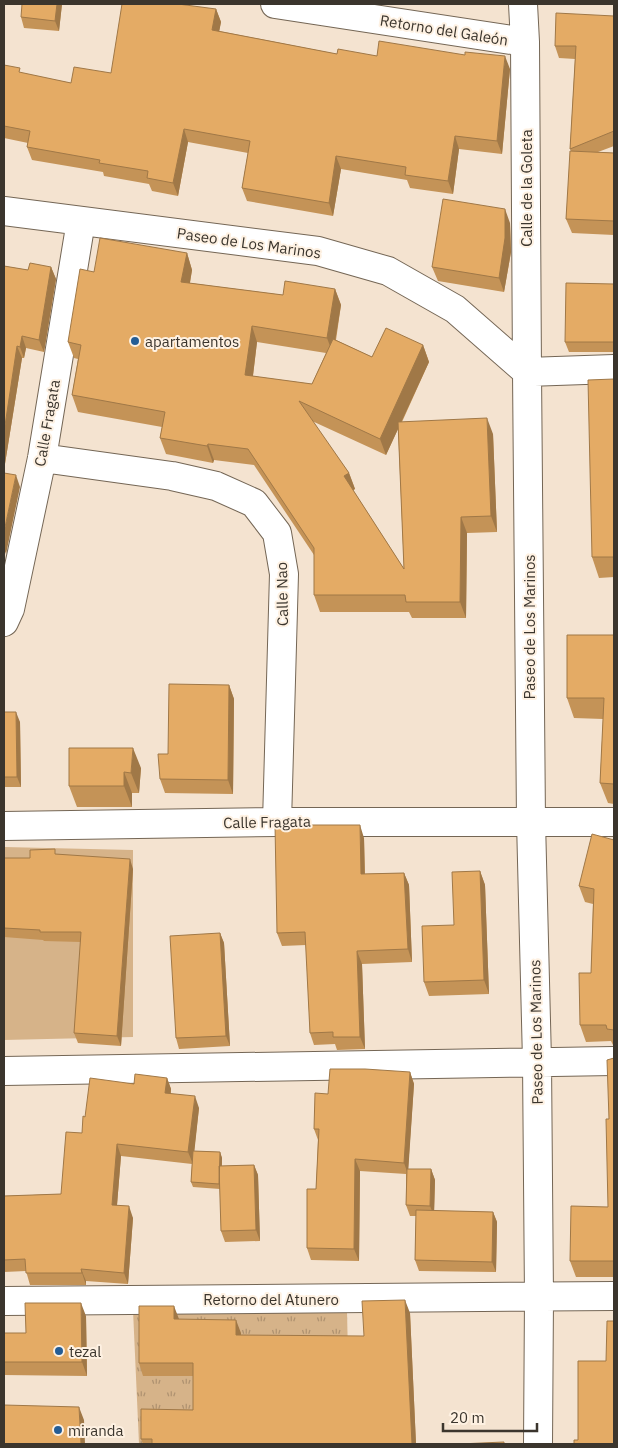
<svg xmlns="http://www.w3.org/2000/svg" width="618" height="1448" font-family="'IBM Plex Sans',sans-serif">
	<style>
		.grass { fill: url(#grass-tufts) }
		.park { fill: #d6b389 }
		.lines { fill: none; stroke-linecap: round; stroke-linejoin: round }
		.minor-casing { stroke: #746655; stroke-width: 30 }
		.minor { stroke: #fff; stroke-width: 28 }
		.wall { fill: #c49357; fill-rule: evenodd }
		.shaded-wall { fill: #a07847 }
		.building { fill: #e4ab65; stroke: #a07847 }
		.poi-dot { fill: #255d95; stroke: #fef1e2; stroke-width: 2 }
		.labels { text-anchor: middle; dominant-baseline: central; stroke-width: 4; stroke-linejoin: round; paint-order: stroke }
		.street-label { font-size: 15px; fill: #3b352d; stroke: #fef1e2 }
		.poi-label { font-size: 15px; fill: #3b352d; stroke: #fef1e2; text-anchor: start }
	</style>
	<defs>
		<pattern id="grass-tufts" width="24" height="20" patternUnits="userSpaceOnUse" patternTransform="scale(1.25)"><rect width="24" height="20" fill="#d6b389"/><path d="M3 7l-1-3M5 7V3M7 7l1-3M15 17l-1-3M17 17v-4M19 17l1-3" fill="none" stroke="#af9270"/></pattern>
	</defs>
	<rect width="100%" height="100%" fill="#f4e3d0"/>
	<path class="grass" d="M133 1310 347 1311 350 1444H139Z"/>
	<path class="park" d="M4 847 133 850V1037L4 1040Z"/>
	<g class="lines">
		<g class="minor-casing">
			<path id="minor" d="M275 4 525 42
				M523 4 525 42 527 372 614 369
				M4 211 318 251 388 271 455 309 527 372 531 821 537 1061 539 1298 538 1444
				M42 458 172 476 216 486 254 503 277 533 284 574 277 822
				M4 622 10 609 42 458 81 221
				M4 826 277 822H614
				M4 1071 614 1061
				M4 1301 614 1296"/>
		</g>
		<use href="#minor" class="minor"/>
	</g>
	<path class="wall" d="M62 4 59 31 24 28 21 17Z
		M216 9 221 22 219 31 337 54 377 56 510 69 502 154 459 149 453 194 410 188 407 180 341 169 333 216 247 201 242 188 248 153 188 142 178 196 152 191 149 184 104 176 103 172 32 160 27 147 28 143 4 138V65L21 73 71 83 111 73Z
		M614 16V146L598 152 614 153V235L572 233 566 219 571 151 570 149 575 59 559 58 555 46Z
		M510 223 511 252 504 292 438 281 432 267Z
		M187 253 192 270 190 283 283 295 335 289 341 305 336 340 372 357 423 345 429 362 402 422 493 434 497 532 467 533 466 618H412L409 612H320L314 595V555L254 465 214 460 213 463 166 454 160 438 162 427 78 412 72 395 78 359 74 358 68 342 94 272ZM257 342 326 353 312 384 253 376ZM312 421 386 455 398 429 404 569 353 490 355 489 349 473Z
		M4 266 28 270 51 267 56 279 44 352 26 348 24 358H22L4 470Z
		M614 284V352H569L565 342Z
		M614 379V577L599 578 592 557Z
		M614 635V804L608 803 600 783 603 719 574 718 567 698Z
		M229 685 234 699 233 794 165 793 160 779 168 754Z
		M4 712 20 722 21 787H4Z
		M141 768 139 793H132V807H77L69 786Z
		M364 838 365 874 404 873 409 885 412 962 362 964 365 1049 337 1050 335 1044 314 1045 310 1033 306 945 282 946 277 933Z
		M614 840V1046L613 1045 611 1041 586 1042 580 1025 591 973 593 904 585 902 579 886Z
		M57 854 133 869 121 1046 78 1043 74 1033 81 942 44 941 43 940 4 937V858H30Z
		M480 871 485 885 489 994 429 996 424 982 454 925Z
		M220 933 224 943 230 1046 179 1049 176 1038Z
		M614 1058V1277H576L570 1261 608 1207 609 1119Z
		M410 1072 414 1084 408 1169H431L435 1180 434 1211 493 1212 497 1222 496 1272 419 1271 415 1260 416 1216H410L406 1205V1174L360 1171 359 1261 311 1260 307 1248 316 1189 318 1140 314 1129 328 1094Z
		M167 1078 171 1089V1094L199 1108 194 1151 220 1152 222 1158V1166L254 1165 258 1175 260 1241 225 1242 221 1231 220 1189 193 1187 191 1182 192 1164 121 1156 117 1205 133 1218 128 1284 86 1281V1285H30L26 1271 4 1272V1196L61 1194 82 1133 85 1117 134 1084Z
		M410 1313 416 1444H143L141 1439 193 1410V1376H143L139 1363 178 1319 241 1333 240 1336H364Z
		M86 1316 87 1376 4 1375V1333H26Z"/>
	<path class="shaded-wall" d="M57 4H62L59 31 55 21Z
		M216 9 221 22 217 43 212 30Z
		M505 56 510 69 502 154 497 141Z
		M184 129 188 142 178 196 173 183Z
		M455 136 459 149 453 194 448 181Z
		M336 156 341 169 333 216 329 203Z
		M505 209 510 223 511 252 504 292 499 278Z
		M187 253 192 270 187 299 181 282Z
		M51 267 56 279 44 352 39 340Z
		M335 289 341 305 333 354 327 338Z
		M252 326 257 342 251 391 245 375Z
		M22 336 26 348 24 358 20 347Z
		M423 345 429 362 386 455 380 439Z
		M17 346 22 358 4 470V432Z
		M487 418 493 434 497 532 491 516Z
		M208 444 214 460 213 463 207 446Z
		M349 473 355 489 350 492 344 476Z
		M16 475 20 487 6 554 4 549V532Z
		M461 517 467 533 466 618 460 602Z
		M229 685 234 699 233 794 228 780Z
		M16 712 20 722 21 787 17 777Z
		M133 748 141 768 139 793 131 773Z
		M124 772 132 793V807L124 786Z
		M360 825 364 838 365 887 361 874Z
		M130 859 133 869 121 1046 117 1036Z
		M480 871 485 885 489 994 484 980Z
		M404 873 409 885 412 962 408 949Z
		M220 933 224 943 230 1046 226 1036Z
		M357 951 362 964 365 1049 360 1037Z
		M410 1072 414 1084 408 1174 404 1163Z
		M167 1078 171 1089 169 1105 165 1093Z
		M195 1096 199 1108 193 1164 188 1152Z
		M117 1144 121 1156 116 1217 112 1205Z
		M220 1152 222 1158 221 1189 219 1184Z
		M355 1159 360 1171 359 1261 354 1249Z
		M254 1165 258 1175 260 1241 256 1230Z
		M431 1169 435 1180 434 1216 430 1206Z
		M129 1206 133 1218 128 1284 124 1273Z
		M493 1212 497 1222 496 1272 492 1262Z
		M81 1269 86 1281V1285L82 1273Z
		M405 1300 410 1313 416 1444H412Z
		M81 1303 86 1316 87 1376 82 1362Z
		M174 1306 179 1319H174Z
		M236 1320 241 1333 240 1348 236 1335Z
		M79 1407 84 1420 85 1444H81Z"/>
	<path class="building" d="M22 4H57L55 21 21 17Z
		M122 4H178L216 9 212 30 337 54 338 49 377 56 379 41 465 55V52L505 56 497 141 455 136 448 181 405 175 406 167 336 156 329 203 242 188 250 141 184 129 173 183 147 178 148 171 99 163 100 160 27 147 30 131 4 126V65L20 68 19 72 71 83 74 67 111 73Z
		M556 13 614 16V131L570 149 576 46H555Z
		M570 151 614 153V221L566 219Z
		M443 199 505 209V238L499 278 432 267Z
		M100 238 187 253 181 282 283 295 285 281 335 289 327 338 252 326 245 375 312 384 333 339 372 357 386 328 423 345 380 439 299 401 349 473 344 476 404 569 398 422 487 418 491 516 461 517 460 602H406L405 595H314V548L248 449 208 444 207 446 160 438 165 412 72 395 81 345 68 342 80 269 94 272Z
		M30 263 51 267 39 340 22 336 20 347 17 346 4 432V266L28 270Z
		M566 283 614 284V342H565Z
		M614 379V557H592L588 380Z
		M4 473 16 475 4 532Z
		M567 635H614V784L600 783 604 698H567Z
		M169 684 229 685 228 780 160 779 158 754H168Z
		M4 712H16L17 777H4Z
		M69 748H133L131 773 124 772V786H69Z
		M275 825H360L361 874 404 873 408 949 357 951 360 1037H333V1032L310 1033 305 932 277 933Z
		M592 834 614 840V1030L607 1029 606 1025H580L579 973H591L594 889 579 886Z
		M55 849V854L130 859 117 1036 74 1033 81 932H40V930L4 928V858H30V850Z
		M480 871 484 980 424 982 422 926 454 925 452 872Z
		M220 933 226 1036 176 1038 170 936Z
		M614 1058V1261H570L571 1206 608 1207 606 1119H609L607 1060Z
		M330 1069H365L410 1072 404 1163 355 1159 354 1249 307 1248V1189H316L319 1129H314L315 1093 328 1094Z
		M135 1074 167 1078 165 1093 195 1096 188 1152 117 1144 112 1205 129 1206 124 1273 81 1269 82 1273H26L25 1259 4 1260V1196L61 1194 66 1132 82 1133 83 1116 85 1117 90 1078 134 1084Z
		M193 1151 220 1152 219 1184 191 1182Z
		M254 1165 256 1230 221 1231 219 1166Z
		M407 1169H431L430 1206 406 1205Z
		M416 1210 493 1212 492 1262 415 1260Z
		M405 1300 412 1444H152V1439H141V1409L193 1410V1363H139V1306H174V1319L236 1320V1335L364 1336 362 1301Z
		M25 1303H81L82 1362H4V1333H26Z
		M607 1321H614V1444H574V1440H578V1361H606Z
		M4 1405 79 1407 81 1444H4Z
		M504 1442V1444H459Z"/>
	<g class="poi-dot">
		<circle cx="135" cy="341" r="5"/>
		<circle cx="59" cy="1351" r="5"/>
		<circle cx="58" cy="1430" r="5"/>
	</g>
	<g class="labels">
		<g class="street-label">
			<text transform="translate(444 30) rotate(9)">Retorno del Galeón</text>
			<text transform="translate(526 188) rotate(-90)">Calle de la Goleta</text>
			<text transform="translate(249 243) rotate(8)">Paseo de Los Marinos</text>
			<text transform="translate(47 423) rotate(-80)">Calle Fragata</text>
			<text transform="translate(282 594) rotate(-91)">Calle Nao</text>
			<text transform="translate(529 627) rotate(-90)">Paseo de Los Marinos</text>
			<text transform="translate(267 822) rotate(-1)">Calle Fragata</text>
			<text transform="translate(536 1032) rotate(-91)">Paseo de Los Marinos</text>
			<text x="271" y="1299">Retorno del Atunero</text>
		</g>
		<g class="poi-label">
			<text x="145" y="341">apartamentos</text>
			<text x="69" y="1351">tezal</text>
			<text x="68" y="1430">miranda</text>
		</g>
	</g>
	<rect width="618" height="1448" fill="none" stroke="#3b352d" stroke-width="10"/>
	<path d="M443 1423v8h94v-8" fill="none" stroke="#3b352d" stroke-width="2.5"/>
	<text x="450" y="1423" font-size="15" fill="#3b352d" stroke="#fef1e2" stroke-width="4" paint-order="stroke">20 m</text>
</svg>
